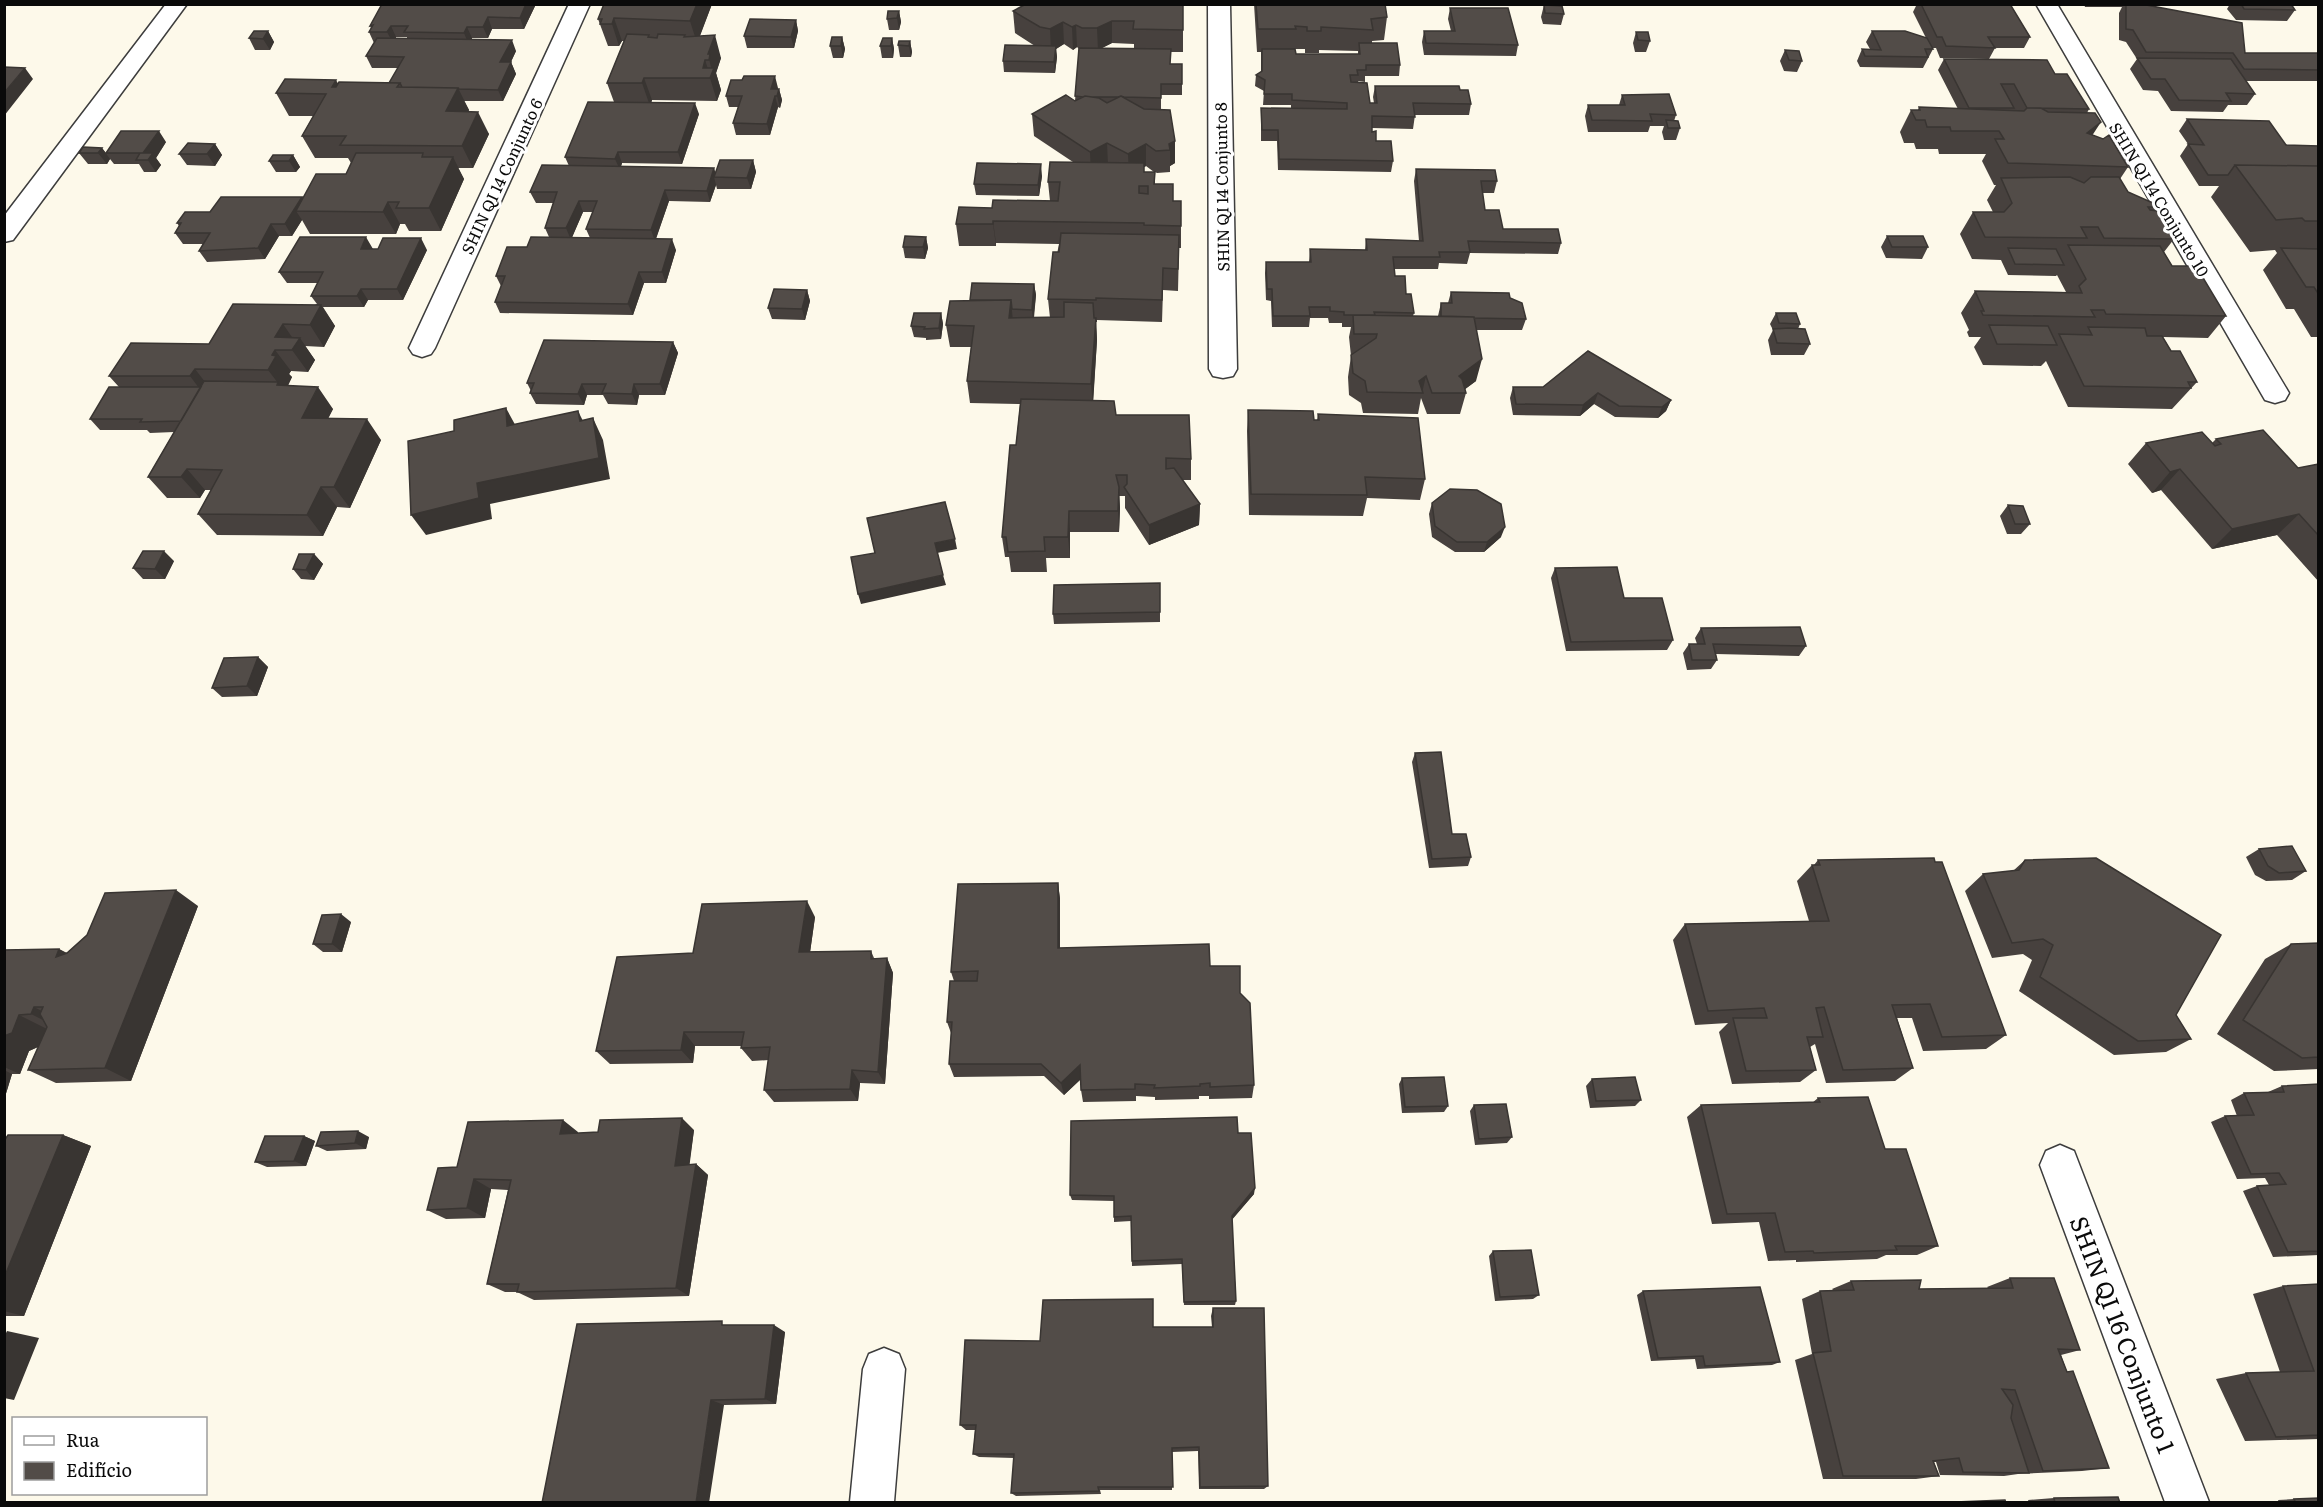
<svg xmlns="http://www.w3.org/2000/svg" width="2323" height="1507" font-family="Literata,serif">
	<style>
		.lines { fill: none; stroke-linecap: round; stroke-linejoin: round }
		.minor-casing { stroke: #3d3d3d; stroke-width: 3 }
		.minor { fill: #fff; fill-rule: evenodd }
		.wall { fill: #47413e; fill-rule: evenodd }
		.shaded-wall { fill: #393532 }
		.building { fill: #524c48; stroke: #393532; stroke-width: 1.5; fill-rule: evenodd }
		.labels { text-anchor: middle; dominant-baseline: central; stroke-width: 6; stroke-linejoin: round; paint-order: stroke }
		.far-street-label { font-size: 16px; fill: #0a0a0a; stroke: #fff }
		.near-street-label { font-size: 24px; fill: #0a0a0a; stroke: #fff }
	</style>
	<rect width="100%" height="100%" fill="#fdf9ea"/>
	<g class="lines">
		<g class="minor-casing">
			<path id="minor" d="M166 4H187L13 240 4 242V216Z
				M569 4H590L435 348 431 354 422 357 413 354 409 348Z
				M1208 4H1230L1237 369 1233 376 1223 378 1213 376 1209 369Z
				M2036 4H2057L2289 393 2285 400 2275 403 2265 400Z
				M2060 1145 2074 1151 2209 1502H2165L2040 1165 2046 1151Z
				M884 1348 899 1354 905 1369 894 1502H850L863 1369 869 1354Z"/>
		</g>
		<use href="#minor" class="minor"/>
	</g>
	<path class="wall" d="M382 4H536L524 29H492L488 38H472V39L516 51 511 62 516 74 503 101H464L469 110 468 112 489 134 473 168H458L464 179 441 231H409L405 224H400L396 234H310L302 220 292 236H279L265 259 207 262 199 251 203 244H183L175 233 179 226 177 223 210 212 302 197 303 199 346 174 351 163 348 158H315L302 136 313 116H289L276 93 338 83H389L398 68H372L366 56 374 43 369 32 371 28 370 26ZM396 37H407V39H396Z
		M712 4 700 36 721 58 716 73 721 90 717 101 652 100 651 103 699 114 682 164 622 163 621 166 716 172 753 160 756 172 751 189H717L716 185 710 202 669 201 656 239 676 250 666 283H644L633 315 500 313 495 302 501 286 496 276 527 247 549 237 545 228 553 203H536L530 192 569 166 565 157 614 102 607 83 624 41H622L619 46H608L598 19ZM583 212H593L586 229 590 238 572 237Z
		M1183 4V52H1171L1170 64H1182V95H1161V110L1175 141V163L1170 166V172L1157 173 1155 172V184L1173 201H1181V248H1179L1178 291 1163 290 1162 322 1097 320V322H1096L1097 340 1093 400 1116 415 1191 459V480H1182L1200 504 1199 525 1149 545 1125 508V496H1119L1120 508 1119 532H1070V558H1046L1047 572H1011L1009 557H1005L1002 537 1016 445 1020 404 970 403 967 381 971 347H950L946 325 970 300 1034 284 1036 295 1034 318H1050L1048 299 1059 244 996 243V246H959L956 224 992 208 1050 201 1048 182 1073 162 1034 136 1032 114 1075 101 1079 49 1077 47 1073 50 1064 44 1056 49 1057 57 1055 73 1004 72 1003 61 1035 46 1015 33 1013 11ZM1112 43 1134 44V49L1102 48ZM1146 166 1154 172H1144V167Z
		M1254 4H1385L1387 17 1384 40 1372 41V43L1400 65 1399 76H1365V82L1358 81 1370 103H1374L1373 97 1375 86 1460 90 1471 104 1469 115H1415L1413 129 1372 128V132L1376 141 1393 161 1391 172 1278 170 1277 141H1261V108H1291V105H1263L1264 91 1255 86 1256 75 1261 72V52H1257ZM1294 49H1305V53H1319V50L1358 51V54H1296Z
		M1917 4H2013L2012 6H2011L2030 37 2024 48H1995L1989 59 1940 58 1936 48H1932L1933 49 1923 68 1860 67 1857 61 1862 49H1870L1866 42 1872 31 1926 38 1913 12Z
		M2084 4H2212V6L2141 5 2245 53H2319V81H2246L2255 94 2247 105H2228L2223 112 2171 111 2158 91 2143 90 2130 69 2137 59 2126 42 2119 40V13L2122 7H2085Z
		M2230 4H2291L2295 10 2287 21 2236 20 2227 9Z
		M1544 5 1564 14 1561 25 1543 24 1541 17Z
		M1450 8 1518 45 1516 56 1424 55 1422 42 1424 31H1451L1448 19Z
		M899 11 901 22 899 30H889L887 19Z
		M796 20 798 31 794 48H747L744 36Z
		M268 31 274 42 270 50H255L249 38Z
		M1636 32 1650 41 1646 52H1635L1633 43Z
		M842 37 845 49 843 58H833L830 46Z
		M892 38 894 49 893 58H882L880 46Z
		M910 41 912 52 911 57H900L898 45Z
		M1785 50 1802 61 1797 72 1784 71 1780 61Z
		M1944 59 2055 74 2089 109 2087 113 2092 135 2128 167 2120 179 2128 192 2162 207 2159 213 2174 239 2164 252 2172 266 2226 316 2208 338 2163 337 2171 351 2197 382 2172 409 2068 407 2046 361 2041 366 1983 365 1974 347 1981 337H1969L1967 332 1969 330 1961 313 1975 291 2066 292 2057 275 2056 276 2008 275 2001 260 1972 259 1960 234 1973 212H1993L1987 200 1996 185H1994L1982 161 1986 154H1939L1938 149H1916L1914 143H1904L1900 132 1911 110H1918L1919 107 1958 109 1938 70Z
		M778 88V89H779L782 100 780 108 778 107 770 135H736L733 123 738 107H729L726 96Z
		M1622 95 1676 115 1674 121 1680 128 1676 140H1664L1662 132 1664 126H1650L1648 132H1588L1585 116 1588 105H1619Z
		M2187 119 2286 145 2319 146V337H2311L2294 309H2286L2263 270 2277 253 2275 250 2250 252 2211 197 2219 186H2199L2180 156 2188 144 2179 131Z
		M166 142 156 158 161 165 156 172H144L139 164H114L110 159 107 164H88L79 153 102 148 106 153Z
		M215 144 222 155 215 166 187 165 179 154Z
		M293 155 300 167 296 172H276L269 161Z
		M1416 169 1497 181 1494 193H1482L1485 210 1503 229 1561 243 1558 254 1470 253 1467 264 1439 263 1438 269H1394L1395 276 1406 294 1414 313 1413 316H1438L1441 303H1448L1451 292 1510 298 1526 319 1522 330H1476V381L1465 389 1466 393 1460 414H1427L1421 398 1418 414 1363 413 1361 403 1349 395 1348 377 1351 356 1349 337 1351 327H1342V323H1329L1328 318H1310L1309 327H1272L1271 301 1266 300 1265 273 1266 262H1309L1310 249 1365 250 1366 239 1419 241 1414 181Z
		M1042 176 1039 196 976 195 974 184Z
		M1887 236 1928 247 1922 259 1886 258 1881 247Z
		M926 237 928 248 925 259 905 258 903 247Z
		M373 249 427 250 403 300H368L364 307H323L335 326 324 347 305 346 315 360 308 372 291 371 289 374 292 377 288 386 333 409 328 418 381 440 350 508 337 507 323 536 217 535 198 514 211 490H205L200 498H167L148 477 174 432 150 433 147 430H100L90 419 119 387 109 376 209 344 317 304 311 296 318 283H287L279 272Z
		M807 290 810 301 805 320 772 319 768 308Z
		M941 313 943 324 941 339 926 340V338L914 337 911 326Z
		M1776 313 1800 324 1798 329 1810 344 1804 355H1771L1768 340 1773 330 1770 324Z
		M673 342 678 353 665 395H639L637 405 608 404 603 395H587L584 405 536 404 530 393 531 391 527 383Z
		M1513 387H1543L1671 400 1666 411 1658 418 1615 417 1594 404 1580 416 1513 415 1510 398Z
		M1248 410 1314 420H1317L1318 414 1425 479 1420 500 1367 498 1363 516 1249 515 1247 431Z
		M2216 439 2298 468 2319 464V582L2277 535 2212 549 2161 490 2152 493 2128 464 2146 443H2212Z
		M1432 503 1501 537 1484 552H1455L1432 537 1429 514Z
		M2008 505 2030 524 2021 534H2007L2000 516Z
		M314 554 323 564 314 580 301 579 293 569Z
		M174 561 165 579H143L133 568Z
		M1555 568 1624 598 1673 640 1667 650 1566 651 1551 578Z
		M1160 583V622L1054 624 1053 614Z
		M1701 628 1806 646 1799 656 1716 654 1717 660 1711 669 1687 670 1683 653 1689 644H1697L1695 638Z
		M258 657 268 667 257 696 222 697 212 688Z
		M1415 753 1452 834 1471 857 1468 866 1429 868 1412 762Z
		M2259 849 2306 871 2292 880 2266 881 2255 875 2246 857Z
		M1818 860 2006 1035 1986 1049 1923 1051 1912 1018H1897L1913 1068 1895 1081 1826 1083 1815 1044 1810 1047 1816 1070 1800 1082 1732 1084 1719 1032 1728 1023 1695 1025 1673 940 1685 924 1809 921 1797 881 1812 865H1814Z
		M2025 860 2176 1015 2191 1039 2166 1052 2114 1055 2019 991 2032 960 2023 954 1992 958 1965 891 1983 874 2013 871Z
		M1058 883 1060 899V948L1210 966 1240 993 1254 1085 1252 1098 1209 1099V1096H1199V1099L1155 1100V1097L1136 1096V1101L1083 1102 1081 1090V1079L1064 1095 1044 1076 954 1077 949 1064 951 1033 947 1022 954 981 951 972Z
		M198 906 131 1081 56 1083 28 1070 38 1047 29 1051 20 1074H12L4 1100V950L59 949 67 953Z
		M815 917 810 952 871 951 874 958H887L893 973 885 1084 860 1083 858 1101 774 1102 764 1090 769 1060 752 1061 741 1048 742 1046H695L693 1063 610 1064 596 1051 693 953Z
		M351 922 342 952H323L313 944Z
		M2319 943V1069L2274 1071 2217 1034 2265 959 2291 944Z
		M1402 1078 1448 1106 1444 1112 1402 1113 1399 1084Z
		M1592 1079 1641 1100 1635 1106 1590 1108 1586 1086Z
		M2319 1084V1255L2273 1257 2243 1191 2257 1186 2269 1185 2265 1178 2237 1179 2211 1122 2225 1116H2237L2231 1100 2244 1093H2268V1092L2282 1086Z
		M1818 1098 1885 1149 1938 1246 1917 1255H1886L1877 1259 1796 1262V1260L1768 1261 1759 1222 1712 1224 1687 1117 1701 1105 1812 1103Z
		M1474 1105 1512 1137 1507 1143 1475 1145 1470 1111Z
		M694 1130 689 1165 696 1164 708 1175 689 1296 534 1300 517 1292H505L487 1284 508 1190 491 1189 485 1218 446 1219 427 1210 457 1167 578 1132V1133Z
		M1238 1133 1254 1194 1232 1219 1236 1301 1235 1305H1184L1182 1264 1132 1266 1131 1221 1114 1222V1201L1072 1200 1070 1195Z
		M63 1135 91 1146 24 1316H4V1141Z
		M304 1136 315 1141 306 1166 267 1167 255 1162Z
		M369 1137 366 1149 327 1151 316 1146Z
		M1493 1251 1539 1295 1533 1299 1495 1301 1489 1256Z
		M2010 1278 2080 1350 2061 1355 2067 1372 2109 1468 2082 1471 2018 1474 2004 1476 1940 1475 1936 1462H1934L1939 1476 1916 1479H1823L1795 1360 1812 1354 1802 1299 1820 1291 1833 1290 1832 1289 1851 1281 1919 1289 1988 1288 1987 1287Z
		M2319 1284V1439L2245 1441 2216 1379 2246 1373 2280 1372 2253 1294 2283 1286Z
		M1643 1291 1780 1362 1772 1365 1697 1369 1695 1359 1651 1361 1637 1295Z
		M1213 1308 1268 1486 1264 1489H1199L1198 1451 1172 1452V1490H1100L1101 1494 1016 1496 1011 1493 1014 1458 979 1457 973 1454 975 1430H966L960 1425 1040 1341 1153 1327H1212L1211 1316Z
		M729 1325 785 1332 776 1404 724 1405 542 1503Z
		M2054 1498 2120 1503H2029L2028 1500Z
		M2294 1499 2319 1503H2279L2278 1500Z"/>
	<path class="shaded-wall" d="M526 4H536L524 29 520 18Z
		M697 4H712L697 43 690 21Z
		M899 11 901 22 899 30 897 18Z
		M488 17 492 29 488 38 483 27Z
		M614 18 622 41 619 46 612 24Z
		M796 20 798 31 794 48 791 37Z
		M1112 21V43L1098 50 1097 28Z
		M1063 22 1064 44 1056 49 1057 57 1055 73 1054 62 1051 51 1050 29Z
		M1076 25 1077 47 1073 50 1072 27Z
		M391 26 396 37 393 43 387 32Z
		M467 27 472 38 469 45 464 33Z
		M268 31 274 42 270 50 263 39Z
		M715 35 721 58 716 73 721 90 717 101 710 78 703 68 705 60 711 78 712 72 708 54Z
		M842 37 845 49 843 58 841 46Z
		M892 38 894 49 893 58 891 46Z
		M512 40 516 51 505 74 500 62Z
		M910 41 912 52 911 57 909 46Z
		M511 62 516 74 503 101 498 90Z
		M25 68 33 79 4 116V93Z
		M775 76 778 88 776 96H775L778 107 770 135 767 124 771 89Z
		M644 78 652 100 650 106 642 83Z
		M336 80 348 102 332 87Z
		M458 88 469 110 457 134 446 111Z
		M779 89 782 100 780 108 777 96Z
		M695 103 699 114 682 164 678 152Z
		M478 112 489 134 473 168 462 146Z
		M2101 122 2086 145 2087 133Z
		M159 131 166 142 156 158 161 165 156 172 143 153Z
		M1175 141V163L1170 166V150L1169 144Z
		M1107 143 1108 165 1091 174 1090 152Z
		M215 144 222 155 215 166 207 154Z
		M1146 144V166L1129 177 1128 154Z
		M102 148 110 159 107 164 98 153Z
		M618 152 622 163 620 170 615 159Z
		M293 155 300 167 296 172 289 161Z
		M453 157 464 179 441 231 429 208Z
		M753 160 756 172 751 189 747 178Z
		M1041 164 1042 176 1039 196 1038 185Z
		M714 168 717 177H714L716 185 710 202 707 191Z
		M665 190 669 201 655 241 651 230Z
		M302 197 309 209 296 211 302 220 292 236 285 224Z
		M579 201 583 212 571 240 566 228Z
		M388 202 400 224 396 234 383 212Z
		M993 221 996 243V246L993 224Z
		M271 224 279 236 265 259 258 248Z
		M366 237 373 249H361Z
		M926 237 928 248 925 259 923 247Z
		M421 238 427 250 403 300 397 289Z
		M672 239 676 250 666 283 662 272Z
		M639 272 644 283 633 315 628 304Z
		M1034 284 1036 295 1033 321 1032 310Z
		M361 289 368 300 364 307 357 296Z
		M807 290 810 301 805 320 802 309Z
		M1011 300 1013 322 1009 318Z
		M321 305 335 326 324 347 310 325Z
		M941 313 943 324 941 339 939 328Z
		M1096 318 1097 340 1093 405 1091 384Z
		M283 324 296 343 300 338 315 360 308 372 292 350 275 337Z
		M673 342 678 353 665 395 660 384Z
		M275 350 291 371 289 374 292 377 284 392 277 385 278 383 268 370 272 355Z
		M1482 359 1476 381 1460 393 1459 376Z
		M195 369 212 391 202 392 190 376Z
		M1426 376 1422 393 1419 381Z
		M582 384 587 395 584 405 578 394Z
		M634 384 639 395 637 405 632 394Z
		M318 387 333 409 318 439 302 418Z
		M1598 393 1594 404 1580 416 1583 405Z
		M1671 400 1666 411 1658 418 1662 407Z
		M506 408 518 430 507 426Z
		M578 411 589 433 580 421Z
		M593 418 603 440 610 479 490 504 492 519 426 535 411 515 477 483Z
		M367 419 381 440 350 508 334 487Z
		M187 469 205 490 200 498 181 477Z
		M2180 469 2161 490 2152 493 2170 472Z
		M321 487 337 507 323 536 307 515Z
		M1119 487 1120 508 1119 532 1118 511Z
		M1200 504 1199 525 1149 545V525Z
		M1069 511 1070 532V558L1068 537Z
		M2299 514 2277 535 2212 549 2232 529Z
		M1505 527 1501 537 1484 552 1487 542Z
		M955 539 957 549 937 553 935 543Z
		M164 551 174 561 165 579 155 569Z
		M314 554 323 564 314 580 306 570Z
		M943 575 946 585 861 604 858 594Z
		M258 657 268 667 257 696 247 686Z
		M1058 883 1060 899V963L1058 948Z
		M176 890 198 906 131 1081 105 1068Z
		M807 901 815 917 808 967 799 952Z
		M341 914 351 922 342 952 332 944Z
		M59 949 85 964 56 957Z
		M887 958 893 973 885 1084 878 1072Z
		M34 1007 61 1021 59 1028 31 1014Z
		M19 1015 47 1029 40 1046 29 1051 20 1074 4 1067V1036Z
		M684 1032 695 1046 693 1063 681 1050Z
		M1080 1065 1082 1078 1064 1095 1061 1083Z
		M4 1070 12 1074 4 1100Z
		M852 1070 860 1083 858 1101 850 1089Z
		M682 1118 694 1130 688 1177 675 1166Z
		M563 1120 578 1132 576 1146 560 1134Z
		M358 1131 369 1137 366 1149 355 1143Z
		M63 1135 91 1146 24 1316 4 1311V1278Z
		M304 1136 315 1141 306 1166 294 1161Z
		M696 1164 708 1175 689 1296 676 1288Z
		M474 1179 491 1189 485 1218 467 1208Z
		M1255 1188 1254 1194 1231 1221 1232 1216Z
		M774 1325 785 1332 776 1404 765 1399Z
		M7 1331 39 1338 14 1400 4 1398V1337Z
		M711 1400 724 1405 709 1503H696Z"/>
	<path class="building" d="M382 4H526L520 18 488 17 483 27H467L464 33 404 32 408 26H391L387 32H369L373 25 370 26Z
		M604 4H697L690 21 614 18 612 24H600L602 19H598Z
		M1026 4H1183V30L1133 29 1134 21H1112L1097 28H1082L1076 25 1072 27 1063 22 1050 29 1040 27 1013 11Z
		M1256 4H1385L1387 17 1371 19 1373 30 1321 27V31H1307V27L1295 26 1296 29H1258Z
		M1921 4H2010L2030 37H1988L1995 48 1946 46 1942 37H1937Z
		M2126 4H2141L2242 23 2245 53H2319V70L2244 69 2233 53 2146 52 2133 30 2126 29Z
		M2241 4H2291L2295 10 2244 9Z
		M1544 5 1562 6 1564 14 1545 13Z
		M1450 8H1508L1518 45 1426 43 1424 31H1455Z
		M888 11H899L897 18 887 19Z
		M750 19 796 20 791 37 744 36Z
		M254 31H268L263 39 249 38Z
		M1872 31H1905L1927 38 1933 49H1925L1928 57 1865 56 1862 49 1881 50Z
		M1636 32H1648L1650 41 1638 40Z
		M627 34 649 35 648 37 657 38 658 34 685 35 684 37 715 35 708 54H710L709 60H705L703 68H714L710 78H644L642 83H607Z
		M832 37H842L841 46H830Z
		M377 38 512 40 500 62H511L498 90 459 89 458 88 402 87 400 83H389L404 57 366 56Z
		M883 38H892L891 46H880Z
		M899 41H910L909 46 898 45Z
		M1359 43H1397L1400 65H1366V70H1357L1358 75H1350L1351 82 1367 83 1370 103H1377L1375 86H1459L1460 90H1468L1471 104 1413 103 1415 117 1372 116V132L1376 131V141H1391L1393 161 1279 159 1278 130H1262L1261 108 1347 109V103L1292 100V94H1264L1265 80 1256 75 1262 71V49H1295L1296 54H1360Z
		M1005 45 1056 46 1054 62 1003 61Z
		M1079 48 1171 49 1170 64H1182V84H1161V98L1124 97 1121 96 1118 97H1092L1085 96 1083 97 1075 96Z
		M1785 50 1799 51 1802 61 1789 60Z
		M2137 58 2231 59 2255 94 2226 93 2231 101 2179 100 2165 79H2151Z
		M1944 59 2047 60 2055 74H2067L2089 109 2027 108 2014 84H2001L2014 108H1969Z
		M4 67 25 68 4 93Z
		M744 76H775L771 89H779L777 96H775L767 124 733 123 742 96H726L731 80H742Z
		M285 79 336 80 332 87H336L339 82 400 83 397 87 458 88 446 111 478 112 462 146 340 145 346 136H302L326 94 276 93Z
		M1669 94 1676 115 1650 114 1652 121 1592 120 1588 105H1625L1622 95Z
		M1066 95 1075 101 1085 96 1099 98 1107 103 1121 96 1144 109 1170 110 1175 141 1169 144 1170 150 1156 151 1146 144 1128 154 1107 143 1090 152 1032 114Z
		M588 102 695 103 678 152H618L615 159 565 157Z
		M1919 107 2024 111 2027 108H2041L2048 112 2095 113 2101 122 2087 133 2103 139 2109 135 2128 167 2008 163 1995 139H2004L1999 131H1951L1950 127H1927L1925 120H1916L1911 110H1920Z
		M2187 119 2269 121 2286 145 2319 146V166L2235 165 2228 175H2208L2188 144 2204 145Z
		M1666 120 1678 121 1680 128H1668Z
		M121 131H159L143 153H106Z
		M188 143 215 144 207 154H179Z
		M83 147 102 148 98 153H79Z
		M140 153H153L148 160H136Z
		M356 153H423L422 157H453L429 208H396L399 202H388L383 212 296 211 316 174H346Z
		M273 155H293L289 161H269Z
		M720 160H753L747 178 714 177Z
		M1050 162 1144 163V172H1155L1154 184H1173V201H1181V226L1144 225V223L993 221V224H956L959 207 992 208 993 200 1058 201 1060 182H1048ZM1139 186H1148V194L1139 193Z
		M977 163 1041 164 1038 185 974 184Z
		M542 165 714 168 707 191 665 190 651 230 586 229 597 201H579L566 228H545L557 192H530Z
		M2235 165 2319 166V221H2305L2302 218 2276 220Z
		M1416 169 1495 170 1497 181H1481L1485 210H1499L1503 229H1558L1561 243 1468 241 1470 252H1439L1440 257H1393L1395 276H1405L1406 294H1411L1414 313 1374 312 1375 315H1344V312L1330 311V307H1309L1310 316H1273L1272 289H1267L1266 262H1311L1310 249 1367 250 1366 239 1423 241Z
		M2070 177 2084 183 2091 177H2119L2128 192 2162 207H2148L2150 210 2158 211 2174 239 2104 238 2098 227H2081L2087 238 1985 237 1973 212H2004L2012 203 2001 178Z
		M221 197H302L285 224H271L258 248 199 251 210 233H175L181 223H177L185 212H210Z
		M1061 233 1179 235 1178 269 1163 268 1162 300 1096 298V300L1048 299 1053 252H1059Z
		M905 236 926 237 923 247H903Z
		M1887 236H1923L1928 247H1892Z
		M300 237H366L361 249H378L383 238H421L397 289H361L357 296H311L323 272H279Z
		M531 237 672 239 662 272H639L628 304 495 302 505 276H496L507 247H527Z
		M2068 245 2160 246 2172 266H2196L2226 316 2106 314 2104 310H2091L2095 317 1983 315 1981 311H1984L1975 291 2082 293 2079 286 2086 279Z
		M2008 248 2056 249 2064 265 2015 264Z
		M2281 248 2319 249V295L2314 287H2306Z
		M972 283 1034 284 1032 310 1012 309 1011 300H970Z
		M774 289 807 290 802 309 768 308Z
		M1451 292 1509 293 1510 298 1522 303 1526 319 1474 318V317L1441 316V303H1452Z
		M1011 300 1009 318 1064 317V302L1093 303 1094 318H1096L1091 384 967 381 974 326 946 325 950 301Z
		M233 304 321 305 310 325 283 324 275 337 300 338 292 350H275L272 355 276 356 268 370 195 369 190 376H109L131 343 209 344Z
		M914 313H941L939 328 924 329 925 327 911 326Z
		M1776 313H1796L1800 324 1779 323Z
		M1353 315 1474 317 1482 359 1459 376 1462 379 1466 393H1432L1426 376 1419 381 1423 393 1367 392 1365 381 1353 373 1351 355 1376 338 1377 334H1354Z
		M1989 325 2048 326 2057 345 1997 344Z
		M2088 327 2145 328 2147 336H2162L2171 351H2180L2197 382H2188L2191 388 2084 386 2059 334 2092 335Z
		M1789 328 1805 329 1810 344 1777 343 1773 329Z
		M544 340 673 342 660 384H634L632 394 602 393 606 384H582L578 394 530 393 534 383H527Z
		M1588 351 1671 400 1662 407 1619 406 1598 393 1583 405 1516 404 1513 387H1543Z
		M204 381 278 382 277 385 318 387 302 418 367 419 334 487H321L307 515 198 514 222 470 187 469 181 477H148Z
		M109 387H201L181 421 140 422 142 419H90Z
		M1021 399 1114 401 1116 415H1189L1191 459 1166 458V469L1174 468 1200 504 1149 525 1124 487 1127 484V475H1116L1119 487 1118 511H1069L1068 537H1044L1045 551 1008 552 1006 537H1002L1010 445H1016Z
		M506 408 507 426 578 411 580 421 593 418 599 458 477 483 479 498 411 515 408 441 454 431V420Z
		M1248 410 1313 411 1314 420H1319L1318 414 1418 418 1425 479 1365 477 1367 495 1251 494Z
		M2263 430 2298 468 2319 464V536L2299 514 2232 529 2180 469 2170 472 2146 443 2202 432 2215 446 2221 444 2216 439Z
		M1450 489 1477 490 1501 504 1505 527 1487 542H1457L1435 526 1432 503Z
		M945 502 955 539 935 543 943 575 858 594 851 557 875 553 867 518Z
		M2008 505 2023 506 2030 524H2015Z
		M143 551H164L155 569 133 568Z
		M299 554H314L306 570 293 569Z
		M1617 567 1624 598H1662L1673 640 1571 642 1555 568Z
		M1160 583V612L1053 614 1054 585Z
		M1800 627 1806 646 1713 644 1717 660H1692L1689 644H1705L1701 628Z
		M258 657 247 686 212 688 224 658Z
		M1441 752 1452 834H1466L1471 857 1432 859 1415 753Z
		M2292 846 2306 871 2279 873 2268 866 2259 849Z
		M1934 858 1935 862H1942L2006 1035 1942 1037 1930 1004 1892 1005 1913 1068 1843 1070 1824 1007 1816 1008 1823 1037H1807L1816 1070 1746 1071 1733 1018H1767L1764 1008 1708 1011 1685 924 1829 921 1812 865H1820L1818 860Z
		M2096 858 2221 935 2176 1015 2191 1039 2138 1041 2040 977 2053 945 2043 939 2012 943 1983 874 2019 870 2025 860Z
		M1058 883V948L1209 944 1210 966H1240V993L1250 1003 1254 1085 1210 1087V1083L1200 1084V1086L1154 1088 1155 1085 1135 1084V1089L1081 1090 1080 1065 1061 1083 1041 1064H949L952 1022H947L950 981H977L978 971 951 972 958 884Z
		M176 890 105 1068 28 1070 47 1027 40 1014 43 1007H34L31 1014 19 1015 12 1033 4 1036V950L59 949 56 957 67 953 87 935 105 893Z
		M807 901 799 952 871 951V959L887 958 878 1072 852 1070 850 1089 764 1090 770 1047 741 1048 744 1032H684L681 1050 596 1051 617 957 693 953 702 904Z
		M341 914 332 944H313L322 915Z
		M2319 943V1057L2302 1058 2243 1020 2291 944Z
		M1444 1077 1448 1106 1405 1107 1402 1078Z
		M1635 1077 1641 1100 1596 1101 1592 1079Z
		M2319 1084V1251L2288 1252 2257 1186 2286 1184 2279 1173 2251 1174 2225 1116 2254 1115 2244 1093 2284 1092 2282 1086Z
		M1868 1097 1885 1149H1906L1938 1246H1895L1897 1250 1814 1253 1813 1251 1785 1252 1775 1213 1727 1214 1701 1105 1820 1102 1818 1098Z
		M1506 1104 1512 1137 1479 1139 1474 1105Z
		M1237 1117 1238 1133H1251L1255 1188 1232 1216 1236 1301 1184 1302 1182 1259 1132 1261 1131 1216 1114 1217V1196L1070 1195 1071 1121Z
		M682 1118 675 1166 696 1164 676 1288 517 1292 519 1284H487L511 1180 474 1179 467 1208 427 1210 438 1168 457 1167 468 1122 563 1120 560 1134 598 1132 600 1120Z
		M358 1131 355 1143 316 1146 321 1132Z
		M8 1135H63L4 1278V1141Z
		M265 1136H304L294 1161 255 1162Z
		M1531 1250 1539 1295 1500 1297 1493 1251Z
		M2010 1278H2054L2080 1350 2058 1349 2067 1372 2073 1371 2109 1468 2043 1471 2015 1390 2002 1389 2013 1405 2011 1418 2029 1473 1963 1472 1959 1458 1933 1461 1939 1476H1843L1813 1353 1831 1351 1820 1291 1854 1290 1851 1281 1921 1280 1919 1289 2013 1288Z
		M2319 1284V1435L2276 1437 2246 1373 2314 1371 2283 1286Z
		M1760 1287 1780 1362 1705 1366 1703 1356 1658 1358 1643 1291Z
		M1153 1299V1327H1213V1308H1264L1268 1486 1200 1487 1199 1447 1172 1448 1173 1487H1098L1099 1491 1011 1493 1014 1454H973L976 1425H960L965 1340 1040 1341 1043 1300Z
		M722 1321V1325H774L765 1399 711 1400 696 1503H542L577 1324Z
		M2118 1497 2120 1503H2055L2054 1498Z
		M2319 1498V1503H2296L2294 1499Z
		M2005 1500 2006 1503H1930Z"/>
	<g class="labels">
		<g class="far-street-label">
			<text transform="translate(501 176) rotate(-65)">SHIN QI 14 Conjunto 6</text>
			<text transform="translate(1221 187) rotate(-91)">SHIN QI 14 Conjunto 8</text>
			<text transform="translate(2160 199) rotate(59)">SHIN QI 14 Conjunto 10</text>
		</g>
		<g class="near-street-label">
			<text transform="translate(2124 1334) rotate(69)">SHIN QI 16 Conjunto 1</text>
		</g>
	</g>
	<rect width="2323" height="1507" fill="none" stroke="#0a0a0a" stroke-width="12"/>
	<rect x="12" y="1417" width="195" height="78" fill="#ffffff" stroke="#9d9d9d" stroke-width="1.5"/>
	<rect x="24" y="1436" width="30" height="9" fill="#ffffff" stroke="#9d9d9d" stroke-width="1.5"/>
	<text x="66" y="1447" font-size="18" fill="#0a0a0a">Rua</text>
	<rect x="24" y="1462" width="30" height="18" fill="#524c48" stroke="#9d9d9d" stroke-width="1.5"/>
	<text x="66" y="1477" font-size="18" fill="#0a0a0a">Edifício</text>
</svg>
